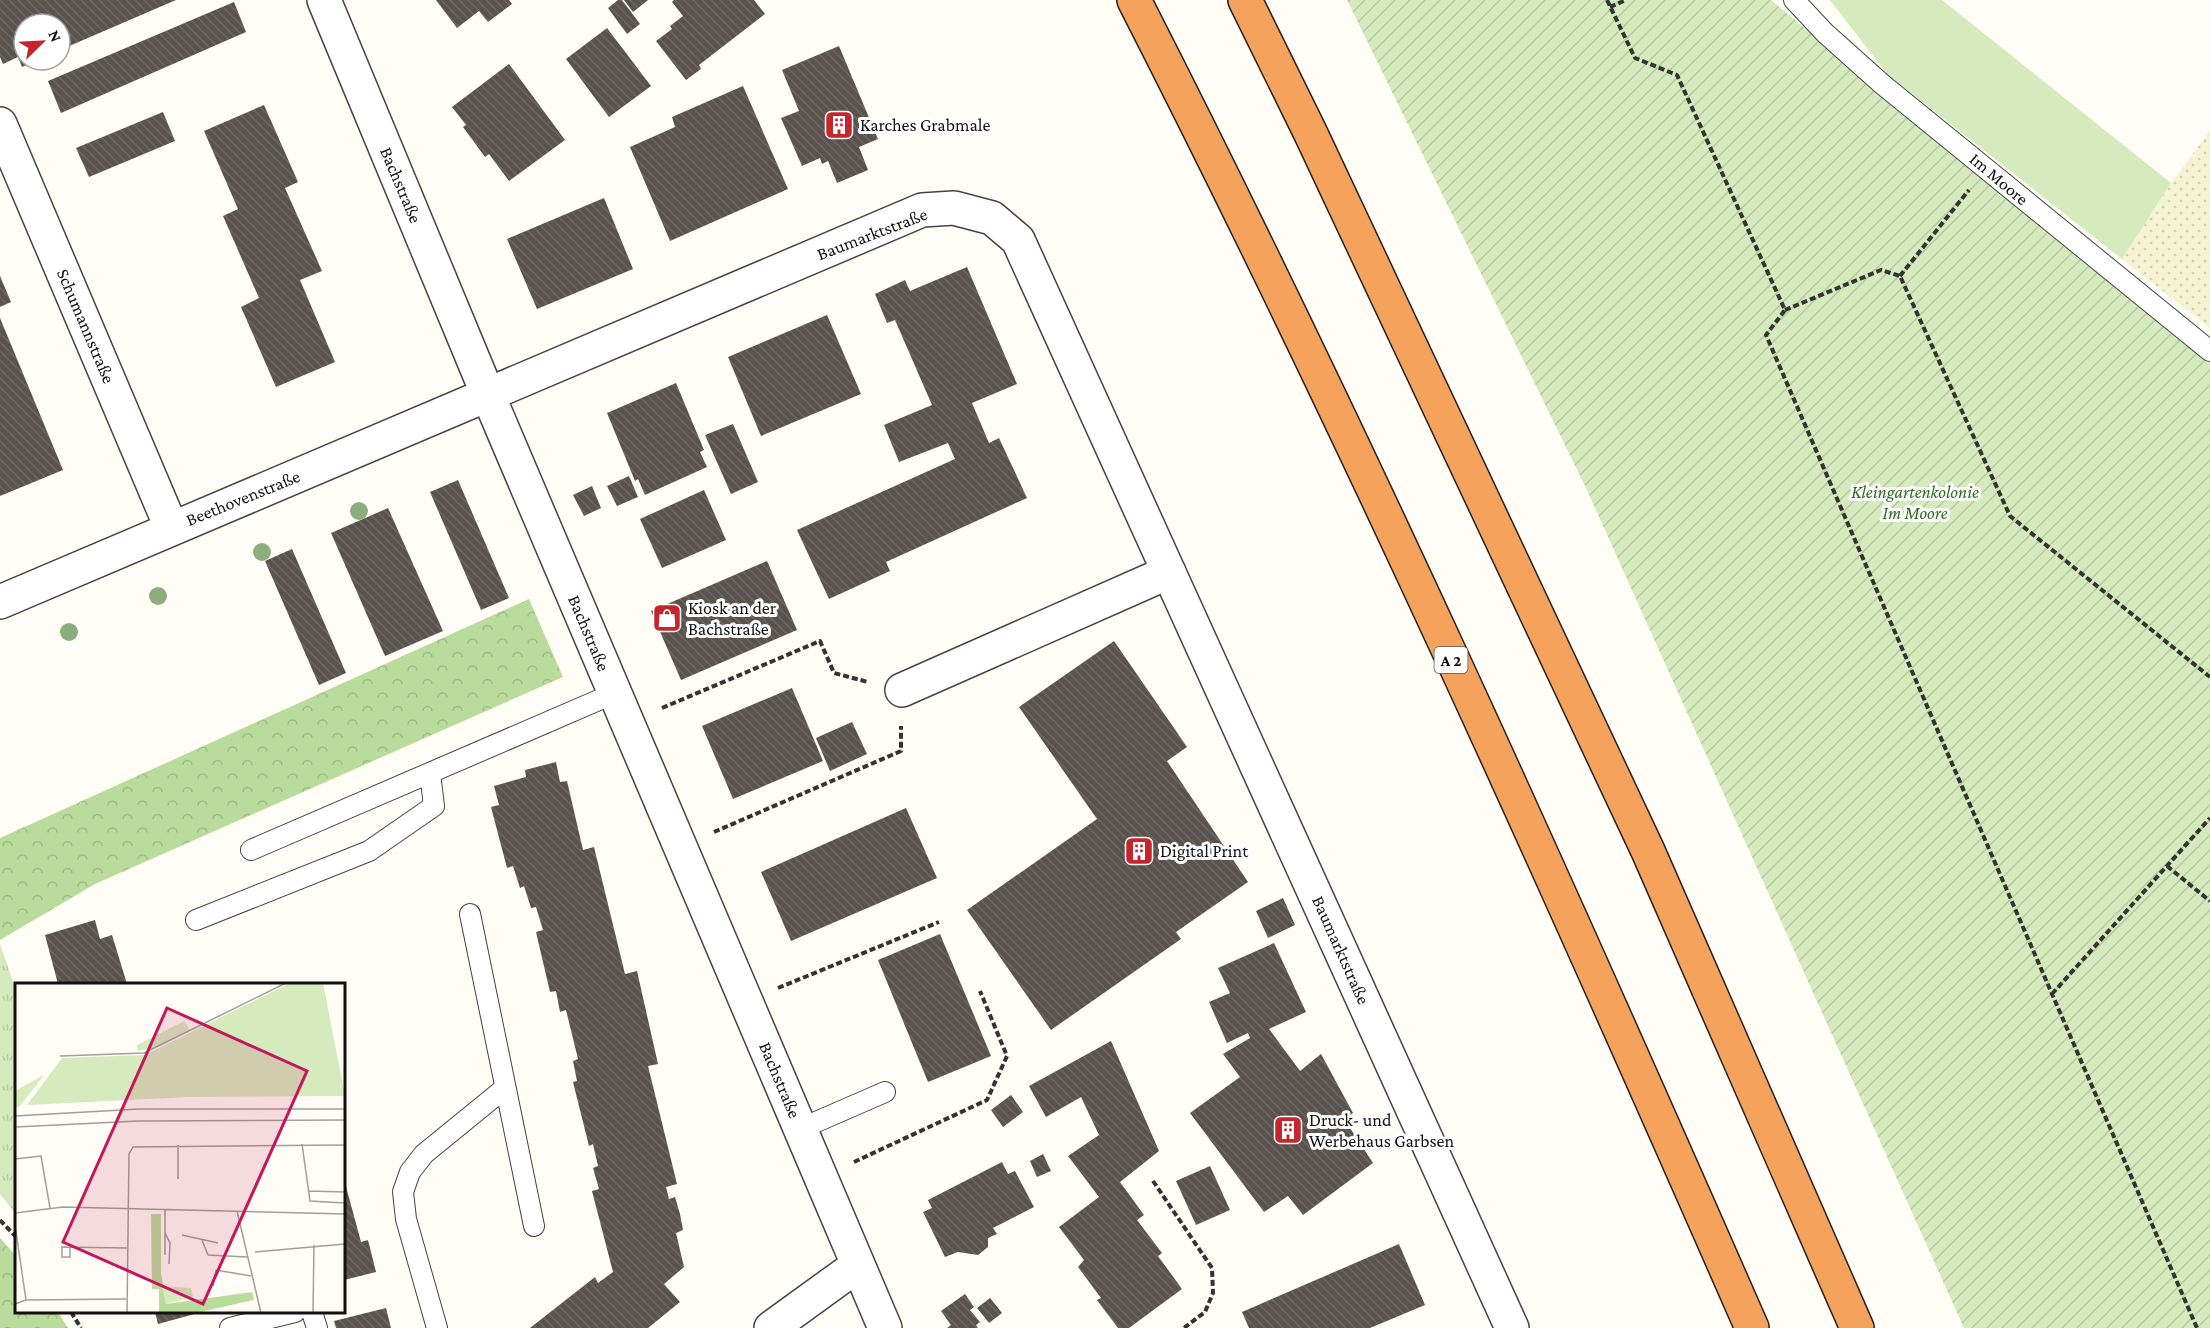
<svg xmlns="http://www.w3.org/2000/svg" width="2210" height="1328" font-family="'Crimson Pro',serif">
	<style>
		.farmland { fill: url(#farmland-dots) }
		.grass { fill: #d5ebbd }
		.forest { fill: url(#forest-crowns) }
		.park { fill: url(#park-tufts) }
		.garden { fill: url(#garden-furrows) }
		.building { fill: url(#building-back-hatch) }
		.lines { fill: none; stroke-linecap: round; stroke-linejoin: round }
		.lane-casing { stroke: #444; stroke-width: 22 }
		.street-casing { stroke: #444; stroke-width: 36 }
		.highway-casing { stroke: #222; stroke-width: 36 }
		.path { stroke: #333; stroke-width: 4; stroke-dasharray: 6 3; stroke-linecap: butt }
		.lane { stroke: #fff; stroke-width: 20 }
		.street { stroke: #fff; stroke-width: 33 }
		.highway { stroke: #f5a25d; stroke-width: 33 }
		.tree { fill: #8dad7f }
		.labels { text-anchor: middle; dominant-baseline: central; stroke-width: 6; stroke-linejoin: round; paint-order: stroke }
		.shield { fill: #fff; stroke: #585858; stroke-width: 1.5 }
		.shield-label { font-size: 16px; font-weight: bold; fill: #111 }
		.poi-label { font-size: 18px; fill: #111; stroke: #fff; text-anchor: start }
		.street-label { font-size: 18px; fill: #111; stroke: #fff }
		.park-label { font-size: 18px; font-style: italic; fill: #2f6b1f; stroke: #fff }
		.inset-road { fill: none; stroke: #a09f9a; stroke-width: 1.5 }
		.view { fill: #c2185b; fill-opacity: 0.15; stroke: #c2185b; stroke-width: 3 }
		.inset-edge { fill: none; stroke: #111; stroke-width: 3 }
	</style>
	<defs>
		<pattern id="farmland-dots" width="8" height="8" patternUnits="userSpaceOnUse" patternTransform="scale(1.5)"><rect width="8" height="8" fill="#f6f3d4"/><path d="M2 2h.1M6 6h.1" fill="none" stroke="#d2cfb5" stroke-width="1.8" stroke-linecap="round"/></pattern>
		<pattern id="forest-crowns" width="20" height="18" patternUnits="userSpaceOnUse" patternTransform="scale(1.5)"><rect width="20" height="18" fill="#b9dc9c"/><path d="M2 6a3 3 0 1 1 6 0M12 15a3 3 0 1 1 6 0" fill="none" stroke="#9ebc85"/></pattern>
		<pattern id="park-tufts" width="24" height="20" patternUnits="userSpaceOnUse" patternTransform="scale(1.5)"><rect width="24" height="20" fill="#d5ebbd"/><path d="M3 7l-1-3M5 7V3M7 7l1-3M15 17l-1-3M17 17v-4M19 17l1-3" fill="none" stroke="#b6c8a1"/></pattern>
		<pattern id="garden-furrows" width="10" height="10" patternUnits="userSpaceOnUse" patternTransform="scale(1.5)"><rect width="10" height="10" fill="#d5ebbd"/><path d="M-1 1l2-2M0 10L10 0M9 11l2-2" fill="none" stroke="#b6c8a1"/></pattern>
		<pattern id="building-back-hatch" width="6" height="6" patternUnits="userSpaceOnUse" patternTransform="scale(1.5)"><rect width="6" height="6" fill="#5a524d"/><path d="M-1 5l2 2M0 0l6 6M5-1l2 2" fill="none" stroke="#6d6662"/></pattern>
	</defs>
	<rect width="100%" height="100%" fill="#fffdf5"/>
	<path class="farmland" d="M2210 131V328L2122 259 2171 183Z"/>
	<path class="grass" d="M1830 0H1942L2171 183 2122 259 1887 74Z"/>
	<path class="forest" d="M529 599 563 677 95 884 0 940V838Z
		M0 1238 16 1256V1312H58L68 1328H0Z"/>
	<path class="park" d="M0 944 16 990V1214L0 1194Z"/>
	<path class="garden" d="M1347 0H1771L2210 363V1328H1964L1586 488Z"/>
	<path class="building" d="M0 0H176L60 50V24H24V60H37L22 67 18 57 3 64 0 57Z
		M436 0H509L512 4 488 22 479 11 457 28Z
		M618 0H622L640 24 627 34 608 8Z
		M624 0H648L633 12Z
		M674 0H754L765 14 699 65 701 69 686 80 656 41 672 29 670 26 683 16 672 2Z
		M234 2 246 32 61 113 48 81Z
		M607 28 651 86 609 117 566 59Z
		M839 46 878 139 859 147 868 170 837 183 828 161 822 164 820 158 802 166 781 118 799 111 782 70Z
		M509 64 565 140 509 181 489 154 485 157 463 127 466 125 452 107Z
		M743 86 788 189 670 241 630 147 675 127 672 117Z
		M264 105 298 182 285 188 322 271 300 280 335 362 276 387 241 307 259 298 223 216 238 209 204 131Z
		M163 112 175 141 89 177 76 148Z
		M604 198 633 269 537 309 507 239Z
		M967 267 1017 384 972 403 989 443 999 438 1027 498 886 562 890 571 829 599 797 530 955 459 948 443 899 462 884 425 932 405 895 320 887 323 875 294 905 280 910 291Z
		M0 276 11 302 0 307Z
		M827 315 861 394 761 436 728 357Z
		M0 318 63 470 0 496Z
		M676 383 704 450 700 452 707 467 645 495 638 479 635 481 607 413Z
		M733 424 758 482 731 494 705 435Z
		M629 476 638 497 617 506 607 486Z
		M458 480 509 598 481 610 430 492Z
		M592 486 601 508 584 516 573 495Z
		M704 490 726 540 662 568 640 519Z
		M388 508 443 631 385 656 331 533Z
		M292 549 346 673 319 685 265 561Z
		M767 561 797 630 681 680 651 611Z
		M1114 641 1187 747 1167 761 1248 882 1176 932 1181 939 1051 1030 967 910 1097 819 1019 707Z
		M792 688 823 761 733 799 702 726Z
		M852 722 867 754 830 771 816 738Z
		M556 762 560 782 567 781 583 850 594 847 625 974 637 971 658 1064 648 1066 677 1184 666 1187 669 1199 675 1197 680 1214 683 1230 676 1233 684 1267 664 1284 680 1302 648 1328H530L595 1277 598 1283 613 1272 592 1191 599 1189 593 1168 598 1166 593 1144 589 1146 573 1082 577 1081 573 1061 578 1059 566 1010 560 1012 556 991 550 992 536 932 543 930 536 907 531 908 524 886 520 888 513 866 507 868 491 807 499 805 494 786 526 777 525 770Z
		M906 808 937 878 791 941 761 872Z
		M1283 898 1295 925 1268 938 1256 911Z
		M95 920 100 939 112 935 127 984H58L45 935Z
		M940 934 991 1056 928 1082 878 960Z
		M1274 943 1306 1012 1269 1029 1300 1071 1321 1054 1353 1113 1344 1119 1373 1163 1303 1215 1288 1196 1264 1212 1190 1113 1240 1077 1223 1054 1250 1038 1248 1033 1227 1043 1209 1002 1230 993 1218 968Z
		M1111 1041 1159 1151 1120 1182 1144 1215 1137 1220 1162 1253 1158 1256 1182 1289 1129 1328H1118L1097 1300 1101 1298 1078 1267 1084 1260 1059 1227 1099 1197 1068 1156 1099 1135 1081 1097 1046 1117 1029 1086Z
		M1011 1095 1023 1112 1003 1127 991 1110Z
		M1043 1154 1051 1171 1037 1177 1030 1161Z
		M1002 1162 1008 1174 1015 1171 1034 1207 993 1228 997 1234 988 1238V1247L978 1255 958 1252 945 1257 923 1212 932 1208 928 1200Z
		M1210 1166 1230 1210 1196 1225 1176 1181Z
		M344 1179 361 1242 368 1240 376 1272 344 1280Z
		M1399 1244 1425 1305 1370 1328H1249L1242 1312Z
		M965 1294 974 1307 970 1310 980 1322 976 1325 978 1328H947L951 1325 941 1311Z
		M990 1298 1002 1313 989 1323 977 1308Z
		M386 1308 391 1328H336L334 1321Z
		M155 1312H202L158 1324Z"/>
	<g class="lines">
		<g class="lane-casing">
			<path id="lane" d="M1794 0 1825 33 1882 84 2210 351
				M251 850 615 693
				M470 914 534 1226
				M196 920 369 851 434 806 430 773
				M800 1129 885 1092
				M312 1312 317 1328
				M230 1328 295 1312
				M437 1328 406 1219 403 1192 410 1172 424 1154 505 1088"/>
		</g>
		<g class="street-casing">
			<path id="street" d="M324 0 488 395 885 1328
				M0 124 171 527
				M0 602 922 210 954 208 992 218 1018 240 1512 1328
				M902 690 1169 572
				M771 1328 858 1265"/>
		</g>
		<g class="highway-casing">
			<path id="highway" d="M1134 0C1356 435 1556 881 1752 1328
				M1245 0 1310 132 1648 851 1857 1328"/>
		</g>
		<path class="path" d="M1607 0 1635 58 1677 75 1785 310 1766 335 2197 1328
			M1610 7 1626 0
			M1900 276 1969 190
			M1785 310 1881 270 1900 276 2010 516 2210 677
			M662 708 820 641 834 673 868 682
			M714 832 901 751V726
			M2167 866 2210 901
			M778 988 939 922
			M2052 994 2210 818
			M854 1162 987 1100 1007 1056 980 991
			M1153 1181 1212 1268 1213 1293 1205 1312 1184 1328
			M0 1220 16 1237
			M71 1312 81 1328"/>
		<use href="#lane" class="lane"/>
		<use href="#street" class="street"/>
		<use href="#highway" class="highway"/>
	</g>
	<g class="tree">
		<circle cx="359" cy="511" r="9"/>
		<circle cx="262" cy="552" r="9"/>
		<circle cx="158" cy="596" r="9"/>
		<circle cx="69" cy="632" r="9"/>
	</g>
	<defs>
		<g id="building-square" transform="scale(1.5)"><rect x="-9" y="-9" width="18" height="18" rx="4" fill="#c4262e" stroke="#fff"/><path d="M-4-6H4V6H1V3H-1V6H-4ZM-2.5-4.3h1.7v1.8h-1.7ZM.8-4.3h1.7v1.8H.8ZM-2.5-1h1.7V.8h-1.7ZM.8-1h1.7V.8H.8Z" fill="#fff"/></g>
		<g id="shop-square" transform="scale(1.5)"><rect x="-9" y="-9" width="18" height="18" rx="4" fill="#c4262e" stroke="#fff"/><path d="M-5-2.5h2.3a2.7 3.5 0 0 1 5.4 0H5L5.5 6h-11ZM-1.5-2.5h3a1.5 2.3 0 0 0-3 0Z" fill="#fff"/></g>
	</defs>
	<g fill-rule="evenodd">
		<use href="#building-square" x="839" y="125"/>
		<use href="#shop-square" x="667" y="618"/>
		<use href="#building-square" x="1139" y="851"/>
		<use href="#building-square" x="1288" y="1130"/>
	</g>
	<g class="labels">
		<rect class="shield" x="1434.5" y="647" width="33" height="26" rx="4.5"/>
		<g class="shield-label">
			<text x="1451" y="660">A 2</text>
		</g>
		<g class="poi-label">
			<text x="860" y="125">Karches Grabmale</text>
			<text x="688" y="608">Kiosk an der<tspan x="688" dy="21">Bachstraße</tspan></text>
			<text x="1160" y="851">Digital Print</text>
			<text x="1309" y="1120">Druck- und<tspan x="1309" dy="21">Werbehaus Garbsen</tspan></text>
		</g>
		<g class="street-label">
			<text transform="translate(1999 179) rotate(40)">Im Moore</text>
			<text transform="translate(401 185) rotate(67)">Bachstraße</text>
			<text transform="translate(872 234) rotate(-21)">Baumarktstraße</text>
			<text transform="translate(86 326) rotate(67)">Schumannstraße</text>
			<text transform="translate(243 498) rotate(-22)">Beethovenstraße</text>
			<text transform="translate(589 633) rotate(67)">Bachstraße</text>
			<text transform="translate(1341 950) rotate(66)">Baumarktstraße</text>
			<text transform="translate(780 1080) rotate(67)">Bachstraße</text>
		</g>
		<g class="park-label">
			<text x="1915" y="492">Kleingartenkolonie<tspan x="1915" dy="21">Im Moore</tspan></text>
		</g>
	</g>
	<g transform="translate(15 983)">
		<rect width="330" height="330" fill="#fffdf5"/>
		<path d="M169 38 175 47 145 63 123 68 122 62ZM29 92 5 123 0 125V108Z" fill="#d5ebbd"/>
		<path d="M136 231H146V290L151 321 237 309 239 317 180 330H144V306H137Z" fill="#b9dc9c"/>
		<path d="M147 303 176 305 178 314 151 321Z" fill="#d5ebbd"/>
		<path d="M275 0H308L330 113 174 114 12 122 47 75 130 72Z" fill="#d5ebbd"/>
		<path class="inset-road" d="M45 73 129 70 271 0M0 133 124 126H330M0 144 124 138 330 137M287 161 295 218 330 220M0 176 26 173 35 225M163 196V162M294 208 330 209M222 228 246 330M0 230 48 224 330 231M0 242 11 317M150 250 155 260 154 281M167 252 203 260M187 257 193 272 232 274M55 264V274H47V264L112 265M240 269 330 261M150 272V226M198 303 201 287 236 293M0 321 11 317 111 316M112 330 114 171 118 164 330 162M298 330 299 262"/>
		<path class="view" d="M152 25 292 88 188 321 48 259Z"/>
		<rect width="330" height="330" class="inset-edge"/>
	</g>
	<g transform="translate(42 42) rotate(66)"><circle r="28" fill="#ffffff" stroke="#a0a0a0" stroke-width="1.5"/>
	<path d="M0-4.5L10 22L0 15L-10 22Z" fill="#c4262e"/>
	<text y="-9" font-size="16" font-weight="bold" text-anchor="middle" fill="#111111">N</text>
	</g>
</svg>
